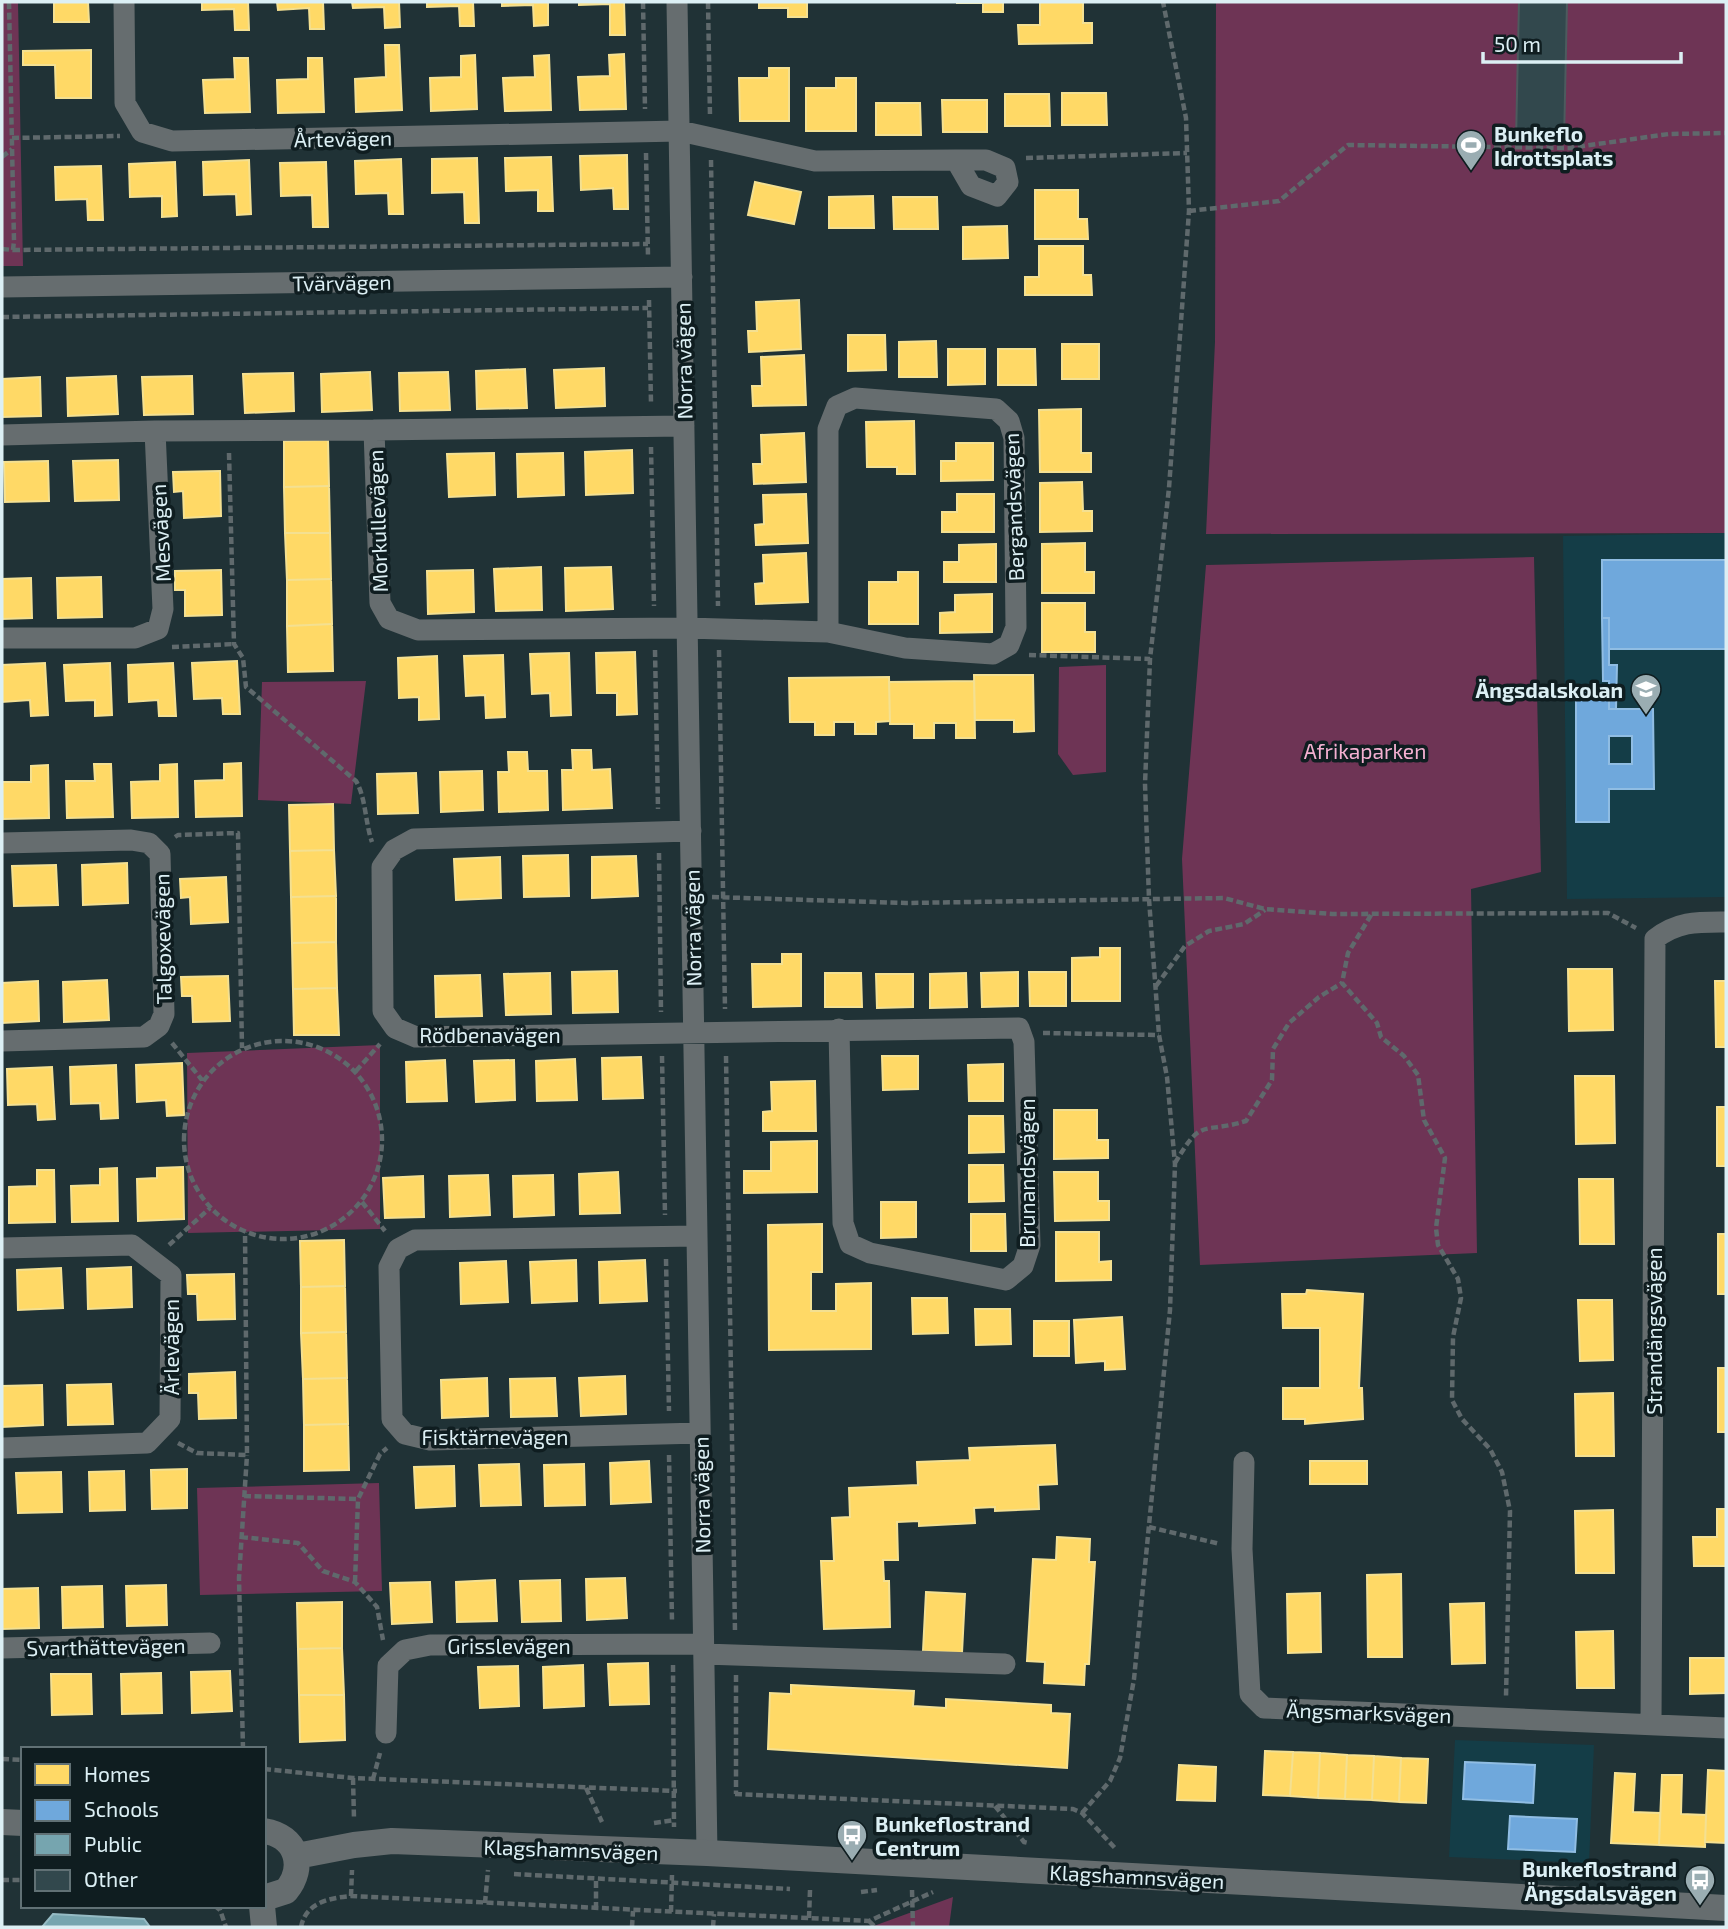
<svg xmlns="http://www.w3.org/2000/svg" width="1728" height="1929" font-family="'Exo 2',sans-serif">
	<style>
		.built { fill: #143d47 }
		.green { fill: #6e3455 }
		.homes { fill: #ffd966; stroke: #f4e091; stroke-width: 2 }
		.schools { fill: #6fa8dc; stroke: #90bde3; stroke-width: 2; fill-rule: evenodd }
		.public { fill: #76a5af; stroke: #95bbc4; stroke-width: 2 }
		.building { fill: #32484d; stroke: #4c5b5e; stroke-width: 2 }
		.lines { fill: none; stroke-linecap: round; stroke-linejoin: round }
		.path { stroke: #5f696c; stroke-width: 4.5; stroke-dasharray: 7 3.5; stroke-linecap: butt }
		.minor { stroke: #666d6f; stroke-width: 21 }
		.tertiary { stroke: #666d6f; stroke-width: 26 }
		.labels { text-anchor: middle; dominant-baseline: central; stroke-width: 7; stroke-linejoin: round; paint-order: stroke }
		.poi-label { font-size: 21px; font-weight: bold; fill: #dceff4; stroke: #0f1d20; text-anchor: start }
		.street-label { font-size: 21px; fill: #dceff4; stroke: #0f1d20 }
		.park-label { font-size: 21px; fill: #f4b0d1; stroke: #0f1d20 }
	</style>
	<rect width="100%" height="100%" fill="#203236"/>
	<path class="built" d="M1726 533V897L1567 899 1563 536Z
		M1455 1740 1594 1745 1589 1863 1449 1857Z"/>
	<path class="green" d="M2 2H18L23 266H2Z
		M1216 2H1726V533L1206 534 1215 342Z
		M1534 557 1541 872 1471 889 1477 1253 1200 1265 1182 859 1206 565Z
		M1106 665V772L1073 775 1058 754 1059 667Z
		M366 681 351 804 258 800 262 682Z
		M380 1045V1229L188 1233 187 1053Z
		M379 1483 382 1591 200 1595 197 1488Z
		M953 1897 949 1927H871Z"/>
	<path class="homes" d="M54 2H88L89 22H54Z
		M202 2H248L249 30H235L234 9 202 10Z
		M277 2H323L324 29H310L309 8 278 10Z
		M352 2H399L400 27 385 28 384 7 353 8Z
		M427 2H473L474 26H460L459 6 427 7Z
		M502 2H548V25L534 26 533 5 502 6Z
		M579 2H624L625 35H610V4L579 5Z
		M759 2H807V17H788V8H759Z
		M1003 2V12H983V3H956Z
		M1040 2H1083V23H1092V43L1019 44 1018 25H1040Z
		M385 45H399L402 110 356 112 355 79 386 77Z
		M91 50V98H56L55 65H23V51Z
		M624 54 626 109 580 110 578 77 610 76 609 55Z
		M475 55 477 109 431 111 430 78 461 77V56Z
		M549 55 551 110 505 111 503 78 535 77 534 56Z
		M234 58H248L250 112 205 113 203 80 235 79Z
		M308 58H322L324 112 278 113 277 80 308 79Z
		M769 68H789V121H740L739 78H769Z
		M836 78H856V131H806V88H836Z
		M1062 93H1106L1107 125H1062Z
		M1005 94H1049L1050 126H1005Z
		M942 100H987V132H943Z
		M876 103H920L921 135H876Z
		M627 155 628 209H614L613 188 581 190 580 156Z
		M551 157 553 211H538V190L506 191 505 158Z
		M477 158 479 223H465L464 192 432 193V159Z
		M401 159 403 214H389L388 193 356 194 355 161Z
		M249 160 251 214 237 215 236 194 204 195 203 162Z
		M175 162 177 216 162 217V196L130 197 129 164Z
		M326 162 328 227H313L312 195 281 196 280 163Z
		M101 166 103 220H88L87 199 56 200 55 167Z
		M755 182 801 192 794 224 748 215Z
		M1035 190H1078V219H1087L1088 239H1035Z
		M873 196 874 228H829V197Z
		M893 197H937L938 229H894Z
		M1007 226 1008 258 963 259V227Z
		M1039 246H1083V275H1091L1092 295H1025V277H1039Z
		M799 300 801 349 749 352 748 331H757L756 302Z
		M848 335H885L886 370 848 371Z
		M936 341 937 377H899V342Z
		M1062 344H1099V379H1062Z
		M948 349H985V384L948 385Z
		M998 349H1035L1036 385H998Z
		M804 355 806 405 753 406 752 386H762L761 357Z
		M604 368 605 406 556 408 554 370Z
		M525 369 527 408 477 409 476 371Z
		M370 372 372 410 322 412 321 374Z
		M448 372 450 410 400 411 399 373Z
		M293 373 294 411 245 413 243 374Z
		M116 376 118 414 68 416 67 378Z
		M192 376 193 414 144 415 142 377Z
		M40 377 41 416 2 417V379Z
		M1081 409V453H1091V472H1040L1039 410Z
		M914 421 915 474H897V467H867L866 422Z
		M804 433 806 482 754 484 753 464H762L761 435Z
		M328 440 329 486 284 487V441Z
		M956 443H993V480L941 481V461H956Z
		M632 450 633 493 586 495 585 452Z
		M494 453 495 495 449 497 447 454Z
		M563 453 564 495 518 497 517 454Z
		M118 460 119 500 75 501 73 461Z
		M48 461 49 501 5 502 4 462Z
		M220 471 221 516 184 518 183 491 174 492 173 472Z
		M1082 482 1083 511H1092V531L1040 532V483Z
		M329 486 330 533H285L284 487Z
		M806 494 808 543 756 545 755 525 764 524 763 495Z
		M957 494H994V532H942V512H957Z
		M285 533H330L331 579 287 580Z
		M1085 543V572H1094V593H1042V544Z
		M996 544V582H944V562H959V545Z
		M806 553 808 602 756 604 755 584 764 583 763 555Z
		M541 567 542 610 496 611 494 569Z
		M611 567 613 609 566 611 565 568Z
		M221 570 222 615 185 616V590H175V571Z
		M473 570 474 612 428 614 427 571Z
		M898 572H918V624H869V582H898Z
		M101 577 102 617 58 618 57 578Z
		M31 578 32 618 2 619V579Z
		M331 579 332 624 287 626V580Z
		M992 594V632L940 633V613L955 612V595Z
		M1042 603H1085V632H1095V652H1042Z
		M332 624 333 671 288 672 287 626Z
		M635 652 637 714 617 715V693H597L596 653Z
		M569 653 571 715 551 716 550 693 532 694 530 654Z
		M503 655 505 717 486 718 485 695 466 696 464 656Z
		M437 656 439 719 419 720V697L399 698 398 658Z
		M237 661 240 714H223L222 698 194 699 192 663Z
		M45 663 48 715 31 716 30 700 2 702V665Z
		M110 663 112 715 95 716V700L66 701 64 665Z
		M173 663 176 716H159L158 700 129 702 128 665Z
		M974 675H1033L1034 731 1014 732V720H975Z
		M889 677 890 721 876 722V734H855V722H834V735H815V722H790L789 678Z
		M974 681 975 738H956V723H934V738H914V724H890L889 682Z
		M572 750H591L592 770 610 769 612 808 563 810 562 770H573Z
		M508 752H527L528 771H547L548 810 499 812 498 772H509Z
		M241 763 242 816 196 817 195 781 224 780V764Z
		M94 764H111L113 817 67 818 66 781H95Z
		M177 764 178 817 132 818 131 782 160 781V765Z
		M48 765 49 818 3 819 2 782H31V766Z
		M482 771 483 810 441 812 440 772Z
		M416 773 418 813 378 814 377 774Z
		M333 804 334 850 290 851 289 805Z
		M334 850 336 896 291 897 290 851Z
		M568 855 569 896 524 897 523 856Z
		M636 856 638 896 592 898V857Z
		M500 857 501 898 456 900 454 859Z
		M127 863 128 903 83 905 82 865Z
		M56 865 58 905 14 906 12 866Z
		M226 877 228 922 191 924 190 897 181 898 180 879Z
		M336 896V942L292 943 291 897Z
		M336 942 337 988 293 989 292 943Z
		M1100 948H1120V1001H1072V958L1100 957Z
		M782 954H801V1006L753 1007 752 964H782Z
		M1568 969H1612L1613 1030 1569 1031Z
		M617 971 618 1012 573 1013 572 972Z
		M1018 972V1006L982 1007 981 973Z
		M1029 972H1066V1006H1030Z
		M550 973 551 1014 506 1015 504 974Z
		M825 973H861L862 1007H825Z
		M966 973 967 1007 930 1008V974Z
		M876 974H913V1007L877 1008Z
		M480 975 482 1016 436 1017 435 976Z
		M228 976 230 1021 193 1022 192 996H182L181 977Z
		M107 980 109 1020 64 1022 63 982Z
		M38 981 39 1021 2 1023V983Z
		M1715 981H1726V1047H1716Z
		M337 988 339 1035H294L293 989Z
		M882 1056H918V1089L883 1090Z
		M641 1057 643 1098 603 1099 602 1058Z
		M575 1059 577 1100 537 1101 536 1061Z
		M445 1060 447 1101 407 1102 406 1062Z
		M514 1060 515 1100 476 1102 474 1061Z
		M182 1063 184 1115 167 1116 166 1100 137 1102 136 1065Z
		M1003 1064V1101H969L968 1065Z
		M116 1065 118 1118 101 1119 100 1103 71 1104 70 1067Z
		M52 1067 55 1119 38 1120 37 1104 8 1105 7 1069Z
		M1575 1076H1614L1615 1143 1576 1144Z
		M815 1081 816 1131H763V1112L772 1111 771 1082Z
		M1717 1107H1726V1166H1717Z
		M1054 1110H1097V1140H1108V1158L1054 1159Z
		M969 1116H1003L1004 1152 969 1153Z
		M817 1141V1192L744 1193V1171H771V1142Z
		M969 1165H1003L1004 1201 969 1202Z
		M183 1167 184 1219 138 1221 137 1179 157 1178V1168Z
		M117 1168 118 1221 72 1222 71 1186 100 1185V1169Z
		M37 1170H54L55 1222 9 1223V1187L37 1186Z
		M618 1172 620 1213 580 1214 579 1174Z
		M1054 1172H1098V1201H1109V1220L1055 1221Z
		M488 1175 490 1215 450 1217 449 1176Z
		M553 1175 554 1215 514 1217 513 1176Z
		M423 1176 424 1217 385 1218 383 1178Z
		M1579 1179H1613L1614 1244H1580Z
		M881 1202H916V1237L881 1238Z
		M971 1214H1005L1006 1251H971Z
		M822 1224V1272H811V1311H836V1284L871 1283V1349L769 1350 768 1225Z
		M1056 1232H1099V1262L1111 1261V1280L1056 1281Z
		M1718 1234H1726V1294H1718Z
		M344 1240 345 1286 301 1287 300 1241Z
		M576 1260 577 1301 532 1303 530 1262Z
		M645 1260 647 1301 600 1303 599 1262Z
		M506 1261 508 1302 461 1304 460 1263Z
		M131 1267 132 1307 88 1309 87 1269Z
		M61 1268 63 1308 18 1310 17 1270Z
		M234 1274 235 1319 198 1320 197 1294H188L187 1275Z
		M345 1286 346 1332 301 1333V1287Z
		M1307 1290 1363 1294 1359 1388H1362L1363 1419 1305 1424V1419H1283V1388H1320V1328H1283L1282 1294H1306Z
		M912 1298H947L948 1333 913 1334Z
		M1578 1300H1612L1613 1360 1580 1361Z
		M975 1309H1010L1011 1344 976 1345Z
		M1122 1317 1125 1369 1105 1370V1361L1076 1363 1074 1320Z
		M1034 1321H1069V1356H1034Z
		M346 1332 347 1378 303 1379 301 1333Z
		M1718 1368H1726V1432H1718Z
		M235 1372 236 1418 199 1419 198 1393H189V1374Z
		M625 1376 626 1414 581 1416 579 1378Z
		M347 1378 348 1424 304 1425 303 1379Z
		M487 1378 488 1416 442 1418 441 1380Z
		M555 1378 557 1416 511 1417 510 1379Z
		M111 1384 113 1424 68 1425 67 1385Z
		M42 1385 43 1425 2 1427V1386Z
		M1613 1393 1614 1456H1576L1575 1394Z
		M348 1424 349 1470 304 1471V1425Z
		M1055 1445 1057 1484 1038 1485 1039 1509 995 1511V1507L974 1508 975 1523 919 1526V1521L897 1522 898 1560H883L884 1581H889L890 1627 824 1629 821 1561H834L832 1518 850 1517 849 1488 918 1485 917 1462 970 1460 969 1448Z
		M649 1461 651 1502 611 1504 610 1463Z
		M1310 1461H1367V1484H1310Z
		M519 1464 521 1505 481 1506 479 1465Z
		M584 1464 585 1505 545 1506 544 1465Z
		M454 1466 455 1506 416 1508 414 1467Z
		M187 1469V1508L152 1509 151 1470Z
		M124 1471 125 1510 90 1511 89 1472Z
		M61 1472 62 1512 18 1513 16 1473Z
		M1717 1509H1726V1566H1694L1693 1537H1717Z
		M1613 1510 1614 1573H1576L1575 1511Z
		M1057 1537 1090 1539 1089 1562H1095L1089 1664H1085L1084 1685 1044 1683 1045 1662 1027 1661 1033 1559 1056 1560Z
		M1401 1574 1402 1657H1368L1367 1575Z
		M625 1578 627 1618 587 1620 586 1579Z
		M495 1580 497 1621 457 1622 456 1582Z
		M560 1580 561 1621 522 1622 520 1581Z
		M430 1582 432 1622 392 1624 390 1583Z
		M166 1585 167 1625 127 1626 126 1586Z
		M102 1586 103 1627 63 1628 62 1587Z
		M38 1588 39 1628 2 1629V1589Z
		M926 1592 965 1594 962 1653 923 1651Z
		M1320 1593 1321 1652 1288 1653 1287 1594Z
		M342 1602V1648L298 1649 297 1603Z
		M1484 1603 1485 1663 1452 1664 1450 1604Z
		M1613 1631 1614 1688H1577L1576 1632Z
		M342 1648 344 1695H299L298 1649Z
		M1690 1658H1726V1693L1690 1694Z
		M648 1663 649 1704 610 1705 608 1664Z
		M583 1665 584 1706 544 1708 543 1667Z
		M518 1666 519 1706 480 1708 478 1667Z
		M230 1671 232 1711 192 1713 191 1672Z
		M161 1673 162 1713 122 1714 121 1674Z
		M51 1674H91L92 1714 52 1715Z
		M791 1685 914 1691 913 1706 946 1708V1699L1051 1705V1713L1070 1714 1067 1768 768 1749 770 1693 791 1694Z
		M299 1695H344L345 1740 300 1742Z
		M1265 1751 1293 1752 1290 1796 1263 1795Z
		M1293 1752 1320 1753 1318 1798 1290 1796Z
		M1320 1753 1347 1755 1345 1799 1318 1798Z
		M1347 1755 1374 1756 1372 1800 1345 1799Z
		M1374 1756 1401 1758 1399 1802 1372 1800Z
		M1401 1758 1428 1759 1426 1803 1399 1802Z
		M1179 1765 1216 1767 1215 1801 1177 1800Z
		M1708 1770 1726 1771V1843L1705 1842Z
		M1615 1773 1635 1774 1633 1812 1660 1813 1659 1845 1611 1843Z
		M1662 1775H1682L1681 1814 1706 1815 1705 1847 1659 1845Z"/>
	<path class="schools" d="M1602 560H1726V649H1609V618H1602Z
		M1602 618H1609V665H1617L1616 709H1609V681H1603Z
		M1576 689H1609V709H1653L1654 789H1609V822H1576ZM1609 736H1632V764H1609Z
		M1465 1762 1535 1765 1533 1803 1463 1799Z
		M1510 1816 1577 1819 1575 1852 1508 1849Z"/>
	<path class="public" d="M53 1914 144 1919 150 1927H42Z"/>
	<path class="building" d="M1519 2H1567L1564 142 1516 141Z"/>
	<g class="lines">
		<path class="path" d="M643 2 645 109
			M708 2 710 116
			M12 138 120 136
			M646 153 648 256
			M2 157 12 149
			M1026 158 1187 153
			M711 160 718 606
			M1189 211 1279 201 1348 145 1569 148 1669 134 1726 133
			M2 249 13 250 14 241 9 2
			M13 250 648 244
			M649 300 651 403
			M2 317 648 308
			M651 447 654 606
			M229 453 234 644 243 658 246 687 356 781C366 798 365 822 372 842
			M172 647 234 644
			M655 650 658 809
			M719 650 725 1009
			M1029 655 1150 659
			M175 837 178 835 238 833 242 1048
			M659 853 661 1012
			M712 897 906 903 1224 898 1265 909 1332 914 1608 913 1636 928
			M1371 915 1348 953 1342 983 1377 1023 1381 1037 1404 1056 1418 1075 1424 1120 1445 1158 1436 1228 1438 1245 1458 1279 1461 1298 1453 1337 1452 1400 1462 1419 1490 1449 1502 1472 1510 1511 1506 1697
			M1156 986 1185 946 1209 931 1244 924 1265 910
			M1043 1033 1159 1035
			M184 1140a99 99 0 1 1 198 0a99 99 0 1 1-198 0Z
			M172 1043 202 1080
			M662 1056 665 1215
			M726 1056 735 1632
			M356 1071 380 1044
			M1175 1163C1203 1116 1200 1135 1246 1121L1272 1080 1273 1049 1289 1023 1319 997 1342 983
			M362 1202 385 1231
			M169 1245 210 1208
			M666 1259 669 1411
			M178 1443 197 1453 247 1455 245 1232
			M669 1455 672 1621
			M244 1496 358 1499 380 1454 387 1448
			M1149 1527 1220 1544
			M241 1537 298 1543 323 1571 355 1582 377 1607 383 1640
			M355 1582 358 1499
			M673 1665 674 1827
			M736 1675V1794
			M243 1749 239 1578 247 1455
			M2 1759 23 1760
			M264 1769 353 1778 677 1791
			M353 1778 354 1819
			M373 1779 380 1753
			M586 1788 602 1822
			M735 1794 1073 1809 1082 1813 1115 1848
			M995 1806 1024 1842 1028 1843
			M1082 1813 1110 1781 1120 1758 1134 1679 1170 1310 1175 1164 1167 1077 1159 1035 1149 899 1145 784 1150 659 1169 488 1189 211 1186 118 1163 2
			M654 1823 674 1820
			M514 1874 790 1889
			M2 1880H23
			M912 1890 913 1927
			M861 1892 877 1890
			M351 1896 352 1870
			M485 1903 488 1870
			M215 1906 220 1910 226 1927
			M596 1909V1879
			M671 1912 672 1875
			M809 1918 810 1890
			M869 1921 875 1927
			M301 1927C306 1902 330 1898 351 1896L869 1921 933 1892
			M632 1927 633 1911
			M713 1927 714 1914"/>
		<path class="minor" d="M124 2 125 103 142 132 172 141 680 131 815 161 956 160 971 186 997 196 1008 182 1005 168 986 160H956
			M677 2 707 1853
			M2 287 682 277
			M684 426 374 430 380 603 389 619 418 630 687 628 828 632 905 648 993 654 1009 645 1016 627 1014 438 1009 421 996 409 855 398 837 406 828 429V632
			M155 431 374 430
			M2 435 155 431 163 609 158 629 135 638H2
			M691 831 414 839 394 850 382 867 383 1011 395 1028 416 1037 1019 1028 1024 1042 1030 1245 1023 1266 1006 1280 870 1253 850 1244 843 1223 839 1029
			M2 843 131 840 149 843 160 854 164 1014 159 1026 144 1037 2 1041
			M697 1236 415 1240 398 1249 389 1267 392 1419 405 1434 430 1440 700 1433
			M2 1248 132 1245 171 1275 170 1419 147 1443 2 1448
			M1244 1462 1242 1549 1250 1694 1264 1708 1726 1728
			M2 1648 210 1643
			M704 1654 1005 1664
			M1651 1723 1655 939C1678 921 1698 922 1726 922
			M386 1733 388 1666 405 1650 430 1645 703 1644"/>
		<path class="tertiary" d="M2 1822 23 1823
			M264 1831C297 1836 306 1867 286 1891L264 1898
			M297 1856 354 1845 392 1841 707 1853 1726 1908
			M262 1906 264 1927"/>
	</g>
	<defs>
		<g id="stadium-pin" transform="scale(1.575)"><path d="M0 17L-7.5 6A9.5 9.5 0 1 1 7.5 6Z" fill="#9aadb2" stroke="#0f1d20"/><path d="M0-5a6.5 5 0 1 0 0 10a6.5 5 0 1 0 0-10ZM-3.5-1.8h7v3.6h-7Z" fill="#fff"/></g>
		<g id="school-pin" transform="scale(1.575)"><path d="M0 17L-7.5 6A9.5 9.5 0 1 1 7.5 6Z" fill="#9aadb2" stroke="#0f1d20"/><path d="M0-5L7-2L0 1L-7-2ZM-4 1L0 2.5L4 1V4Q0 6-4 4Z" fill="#fff"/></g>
		<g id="bus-pin" transform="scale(1.575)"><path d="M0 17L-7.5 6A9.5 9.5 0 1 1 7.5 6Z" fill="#9aadb2" stroke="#0f1d20"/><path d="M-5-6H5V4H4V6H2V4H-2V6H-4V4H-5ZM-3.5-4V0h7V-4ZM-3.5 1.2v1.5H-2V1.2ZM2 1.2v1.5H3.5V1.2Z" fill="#fff"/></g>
	</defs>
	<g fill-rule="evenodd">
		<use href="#stadium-pin" x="1471" y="145"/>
		<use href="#school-pin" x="1646" y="689"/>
		<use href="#bus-pin" x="852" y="1835"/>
		<use href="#bus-pin" x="1700" y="1880"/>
	</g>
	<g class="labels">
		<g class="poi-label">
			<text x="1494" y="133">Bunkeflo<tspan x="1494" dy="24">Idrottsplats</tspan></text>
			<text x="1623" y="689" text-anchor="end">Ängsdalskolan</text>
			<text x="875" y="1823">Bunkeflostrand<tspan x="875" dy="24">Centrum</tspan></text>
			<text x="1677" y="1868" text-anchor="end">Bunkeflostrand<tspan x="1677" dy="24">Ängsdalsvägen</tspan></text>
		</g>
		<g class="street-label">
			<text transform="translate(343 138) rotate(-1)">Årtevägen</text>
			<text transform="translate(342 282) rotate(-1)">Tvärvägen</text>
			<text transform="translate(683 361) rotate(-91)">Norra vägen</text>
			<text transform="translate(1013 507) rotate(-92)">Bergandsvägen</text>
			<text transform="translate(377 521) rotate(-92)">Morkullevägen</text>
			<text transform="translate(160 533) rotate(-93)">Mesvägen</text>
			<text transform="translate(692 928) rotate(-91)">Norra vägen</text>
			<text transform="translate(162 939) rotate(-91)">Talgoxevägen</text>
			<text x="490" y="1034">Rödbenavägen</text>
			<text transform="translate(1026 1173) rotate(-90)">Brunandsvägen</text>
			<text transform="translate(1653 1331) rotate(-90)">Strandängsvägen</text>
			<text transform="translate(170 1347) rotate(-90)">Ärlevägen</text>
			<text x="495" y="1436">Fisktärnevägen</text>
			<text transform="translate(701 1495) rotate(-91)">Norra vägen</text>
			<text x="509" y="1645">Grisslevägen</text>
			<text transform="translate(106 1646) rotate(-1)">Svarthättevägen</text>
			<text transform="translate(1369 1712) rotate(2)">Ängsmarksvägen</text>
			<text transform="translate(571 1849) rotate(2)">Klagshamnsvägen</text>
			<text transform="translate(1137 1876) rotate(3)">Klagshamnsvägen</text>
		</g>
		<g class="park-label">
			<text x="1365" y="750">Afrikaparken</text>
		</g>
	</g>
	<rect width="1728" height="1929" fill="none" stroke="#dceff4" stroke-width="7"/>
	<rect x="21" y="1747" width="245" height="161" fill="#0f1d20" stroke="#617175" stroke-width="2"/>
	<rect x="35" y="1764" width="35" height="21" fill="#ffd966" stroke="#617175" stroke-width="2"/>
	<text x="84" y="1782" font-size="21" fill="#dceff4">Homes</text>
	<rect x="35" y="1800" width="35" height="21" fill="#6fa8dc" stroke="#617175" stroke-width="2"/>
	<text x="84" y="1817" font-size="21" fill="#dceff4">Schools</text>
	<rect x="35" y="1834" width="35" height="21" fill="#76a5af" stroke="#617175" stroke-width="2"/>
	<text x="84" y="1852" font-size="21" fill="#dceff4">Public</text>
	<rect x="35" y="1870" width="35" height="21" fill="#32484d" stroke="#617175" stroke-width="2"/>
	<text x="84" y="1887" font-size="21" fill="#dceff4">Other</text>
	<path d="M1483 52v10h198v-10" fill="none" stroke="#dceff4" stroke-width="3.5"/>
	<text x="1494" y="52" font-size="21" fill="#dceff4" stroke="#0f1d20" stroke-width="5" paint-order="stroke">50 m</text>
</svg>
